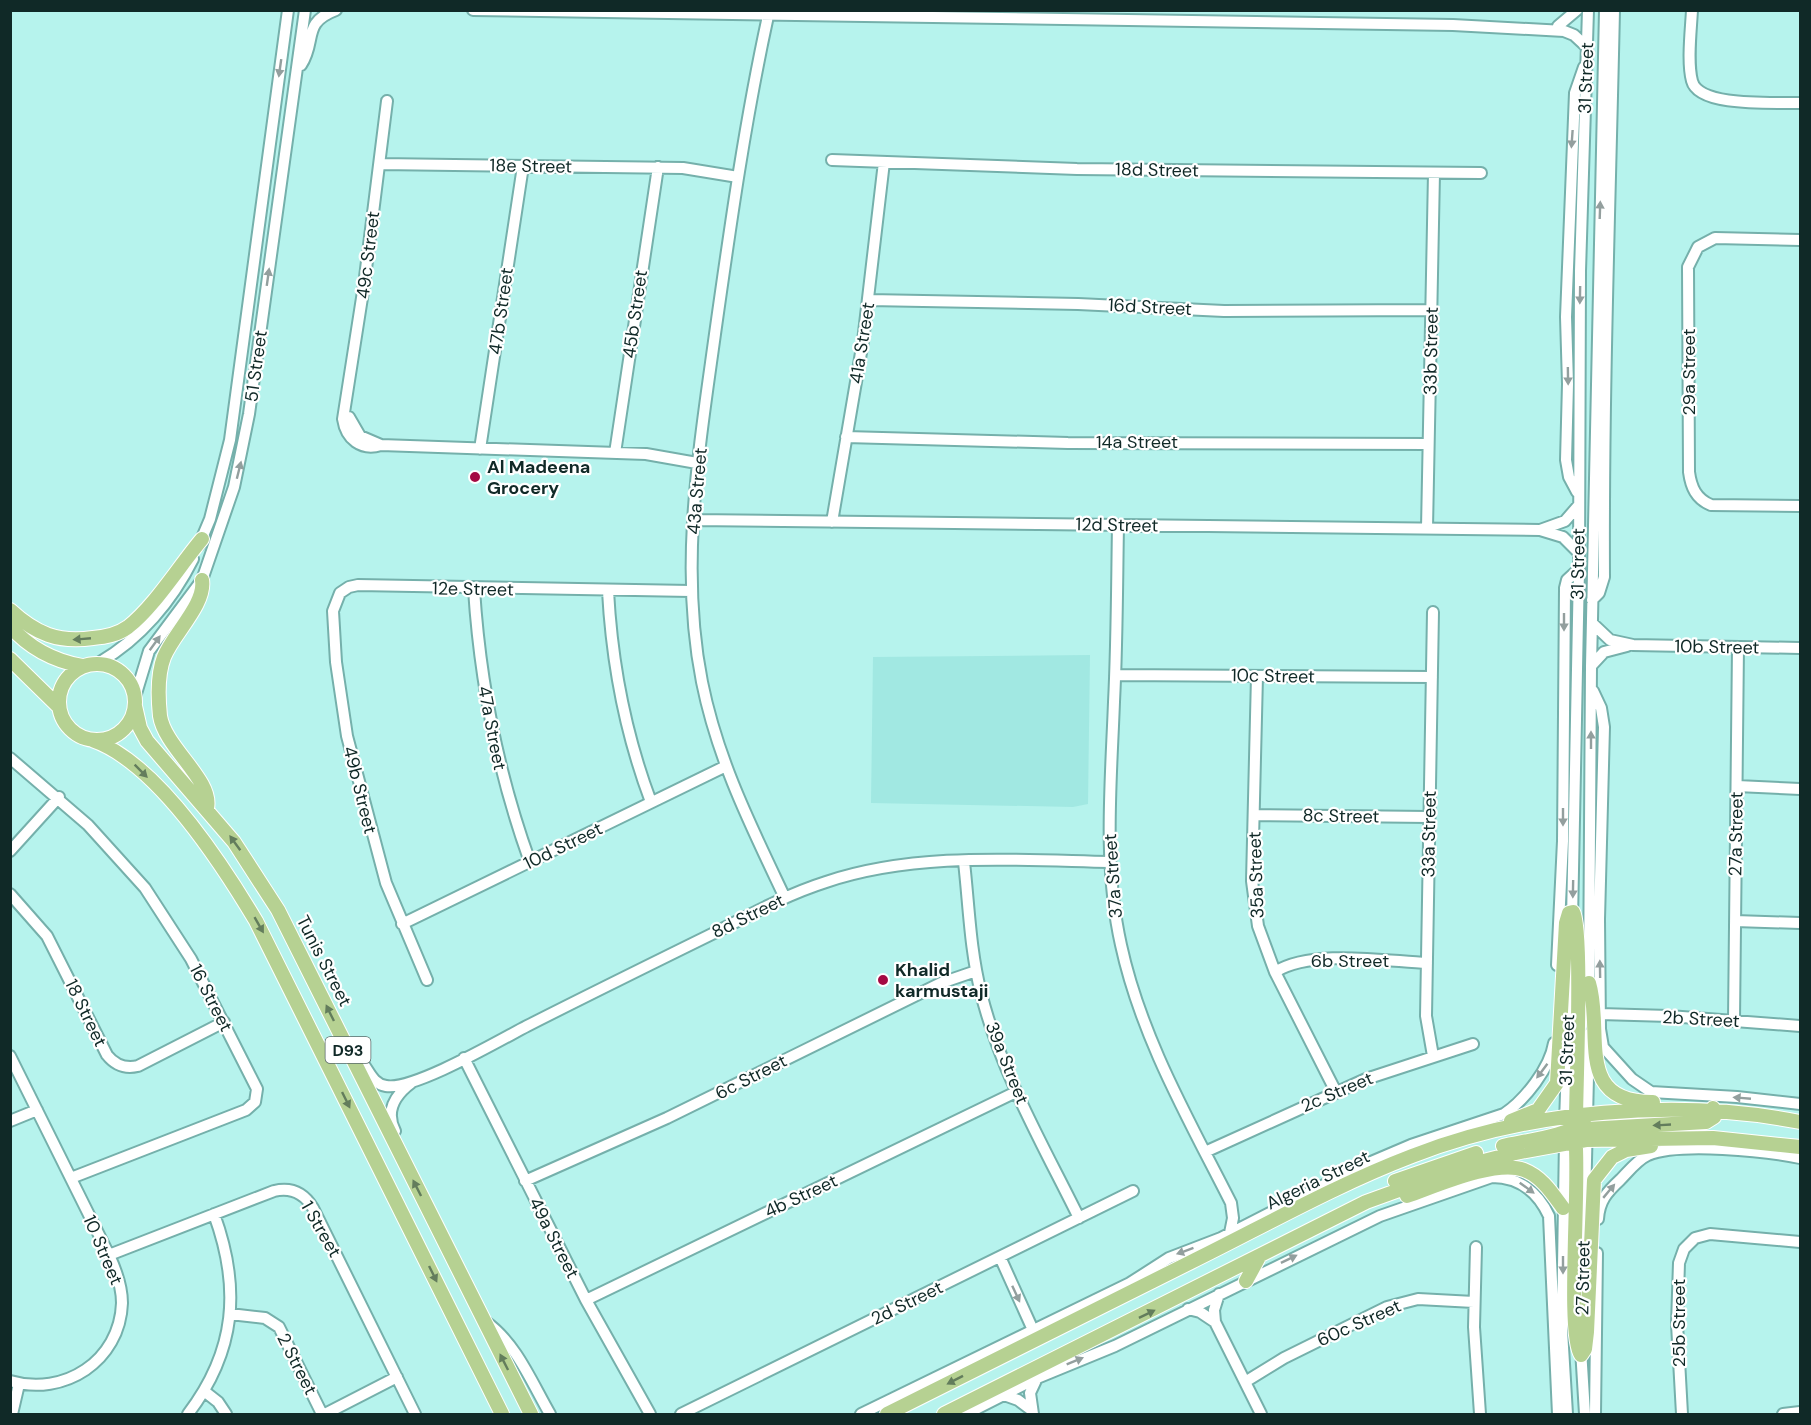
<svg xmlns="http://www.w3.org/2000/svg" width="1811" height="1425" font-family="'DM Sans',sans-serif">
	<style>
		.built { fill: #a1e8e2 }
		.lines { fill: none; stroke-linecap: round; stroke-linejoin: round }
		.minor-casing { stroke: #75b0ab; stroke-width: 14 }
		.major-casing { stroke: #fff; stroke-width: 16 }
		.minor { stroke: #fff; stroke-width: 10 }
		.major { stroke: #b6d192; stroke-width: 14 }
		.oneway { fill: #939f9e }
		.oneway2 { fill: #637d5c }
		.poi-dot { fill: #a40a43; stroke: #fff; stroke-width: 2 }
		.labels { text-anchor: middle; dominant-baseline: central; stroke-width: 4.5; stroke-linejoin: round; paint-order: stroke }
		.shield { fill: #fff; stroke: #586968; stroke-width: 1.5 }
		.shield-label { font-size: 16px; font-weight: bold; fill: #102927 }
		.street-label { font-size: 18px; fill: #102927; stroke: #fff }
		.poi-label { font-size: 18px; font-weight: bold; fill: #102927; stroke: #fff; text-anchor: start }
	</style>
	<rect width="100%" height="100%" fill="#b6f3ed"/>
	<path class="built" d="M1090 655 1088 804 1073 807 871 803 873 657Z"/>
	<g class="lines">
		<g class="minor-casing">
			<path id="minor" d="M473 10 1453 25 1564 31 1574 35 1587 47
				M1692 10C1691 30 1687 62 1692 81 1699 108 1776 102 1800 103
				M768 16C745 121 730 228 715 334 699 450 679 567 702 682 718 761 751 826 785 898
				M1558 26 1577 10
				M301 65C317 41 301 23 336 10
				M832 160 1077 169 1481 173
				M380 164 683 168 738 177
				M1800 240 1715 238 1698 247 1688 267 1689 472C1691 487 1696 499 1711 505L1800 506
				M869 300 1078 304 1224 311 1432 310
				M349 417 360 436 381 445 646 454 697 463
				M846 437 1068 443 1428 444
				M381 445C361 451 346 439 343 419L364 285 387 101
				M480 449 523 166
				M615 453 658 167
				M1577 492 1569 477 1566 460 1568 384 1566 317 1575 93 1584 67
				M693 520 1540 530 1563 537 1579 553
				M832 522 863 341 884 162
				M1118 525C1117 584 1117 643 1114 702 1111 783 1103 865 1121 945 1141 1037 1189 1120 1231 1203L1233 1218 1230 1233
				M1427 528 1434 173
				M1540 530 1565 521 1578 506
				M199 545 210 519 230 440 288 10
				M474 589C480 684 498 773 530 862
				M608 591C612 665 625 733 651 802
				M1592 600 1599 593 1604 577C1603 388 1610 199 1614 10
				M1592 623 1610 640 1633 645 1800 648
				M100 662C140 639 172 601 193 559
				M1591 666 1604 652 1627 646
				M1115 675 1432 677
				M1257 676 1252 881 1258 926 1275 972 1336 1092
				M1593 691 1601 708 1604 727 1599 919 1600 1029 1603 1047 1632 1079 1651 1092 1737 1097 1800 1104
				M135 697 149 651 202 580 234 487 249 414 305 10
				M10 758 88 825 145 888 191 959 257 1089 255 1102 246 1110 71 1178
				M1737 786 1800 789
				M1254 815 1429 817
				M10 851 59 797
				M964 862C969 906 970 950 981 993 1001 1073 1043 1145 1079 1218
				M10 894 47 936 107 1055C115 1065 125 1069 138 1066L224 1022
				M1572 920 1579 569 1580 271 1588 10
				M1735 921 1800 923
				M402 924 724 767
				M1557 965 1563 841 1565 588 1567 580 1579 569
				M1275 972C1312 949 1384 961 1427 963
				M427 980 386 883 347 736 336 662 333 611 340 593 349 587 358 585 691 591
				M1589 988 1591 666 1605 10
				M1600 1014 1669 1016 1800 1026
				M1734 1020 1738 647
				M350 1055C368 1058 367 1083 386 1086 413 1091 500 1040 527 1026 588 995 649 965 710 935 748 916 785 895 826 882 915 852 1016 860 1110 862
				M10 1056 109 1255C116 1270 122 1286 122 1303 120 1361 64 1397 10 1381
				M1433 1056 1426 1016 1433 612
				M464 1058 586 1300 650 1414
				M10 1121 37 1110
				M1565 1123 1571 944
				M395 1131C385 1112 395 1095 411 1083
				M1565 1139 1562 1330 1567 1414
				M1205 1152 1366 1079 1473 1044
				M525 1181 667 1118 941 983 976 971
				M1598 1219C1599 1201 1607 1192 1620 1180 1628 1172 1637 1160 1648 1155 1679 1142 1766 1151 1800 1158
				M1476 1247 1474 1327 1480 1414
				M109 1255 274 1191C291 1187 304 1193 313 1208L415 1414
				M1000 1257 1033 1330
				M1583 1288 1589 1034
				M1219 1294 1214 1310 1215 1322 1261 1414
				M586 1300 1016 1092
				M1188 1309 1200 1312 1215 1322
				M230 1314 265 1318 279 1327 322 1414
				M486 1322C516 1343 532 1383 550 1414
				M1581 1349 1585 1414
				M1245 1382 1284 1358 1387 1307 1418 1299 1474 1302
				M204 1391 218 1402 226 1414
				M1004 1395 1018 1400 1030 1409
				M12 1414 19 1384
				M188 1414C236 1351 241 1288 214 1214
				M325 1414 397 1377
				M681 1414 1133 1191
				M861 1414 1130 1283 1169 1258 1221 1238 1357 1168 1411 1145 1504 1114C1525 1100 1550 1068 1554 1043
				M966 1414 1037 1378 1115 1346 1380 1216 1492 1177C1519 1177 1538 1192 1549 1216L1558 1414
				M1033 1414 1030 1393 1037 1378
				M1595 1414 1597 1253
				M1682 1414 1677 1324 1679 1263 1684 1249 1695 1238 1710 1234 1800 1242
				M1783 1414 1800 1412"/>
		</g>
		<g class="major-casing">
			<path id="major" d="M202 580C206 604 173 634 164 657 157 675 158 697 160 716 165 748 213 780 207 808
				M10 610C36 634 58 643 93 638 106 637 117 635 128 627 154 607 180 565 202 539
				M10 626C29 648 55 661 82 666
				M10 659 58 706
				M59 702a38 38 0 1 1 76 0a38 38 0 1 1-76 0Z
				M135 706 140 728 147 741 234 842 278 910 531 1414
				M92 740C156 762 222 864 256 921L502 1414
				M1589 983C1604 1032 1573 1103 1653 1102
				M1511 1121 1538 1110 1557 1083 1566 923 1569 913 1573 912C1583 928 1576 1088 1576 1120L1586 1140
				M1575 1133 1587 1129 1706 1122 1714 1117 1713 1108
				M1575 1135C1581 1174 1566 1334 1581 1355
				M1503 1146C1524 1141 1571 1136 1584 1121
				M1395 1181 1476 1153
				M1407 1196C1436 1186 1496 1159 1524 1170 1542 1177 1552 1193 1563 1208
				M1246 1281 1259 1257
				M1581 1355 1585 1349 1587 1332 1594 1180 1612 1157 1626 1150 1651 1146
				M887 1414C988 1364 1089 1313 1191 1262 1264 1226 1336 1185 1412 1156 1529 1110 1678 1098 1800 1122
				M944 1414 1366 1202 1468 1165 1515 1153 1586 1140 1713 1138 1800 1147"/>
		</g>
		<use href="#minor" class="minor"/>
		<use href="#major" class="major"/>
	</g>
	<defs><path id="oneway-solid" d="M-6-.8H1V-3.2L6.5 0L1 3.2V.8H-6Z" transform="scale(1.5)"/></defs>
	<g class="oneway">
		<use href="#oneway-solid" transform="translate(280 68) rotate(98)"/>
		<use href="#oneway-solid" transform="translate(1572 139) rotate(94)"/>
		<use href="#oneway-solid" transform="translate(1600 210) rotate(-88)"/>
		<use href="#oneway-solid" transform="translate(268 277) rotate(-82)"/>
		<use href="#oneway-solid" transform="translate(1580 295) rotate(91)"/>
		<use href="#oneway-solid" transform="translate(1568 376) rotate(89)"/>
		<use href="#oneway-solid" transform="translate(239 470) rotate(-76)"/>
		<use href="#oneway-solid" transform="translate(1564 622) rotate(90)"/>
		<use href="#oneway-solid" transform="translate(155 643) rotate(-54)"/>
		<use href="#oneway-solid" transform="translate(1591 740) rotate(-90)"/>
		<use href="#oneway-solid" transform="translate(1563 817) rotate(90)"/>
		<use href="#oneway-solid" transform="translate(1573 889) rotate(91)"/>
		<use href="#oneway-solid" transform="translate(1600 969) rotate(-91)"/>
		<use href="#oneway-solid" transform="translate(1542 1071) rotate(127)"/>
		<use href="#oneway-solid" transform="translate(1742 1098) rotate(-175)"/>
		<use href="#oneway-solid" transform="translate(1527 1188) rotate(36)"/>
		<use href="#oneway-solid" transform="translate(1609 1191) rotate(-50)"/>
		<use href="#oneway-solid" transform="translate(1185 1251) rotate(160)"/>
		<use href="#oneway-solid" transform="translate(1289 1259) rotate(-26)"/>
		<use href="#oneway-solid" transform="translate(1563 1265) rotate(90)"/>
		<use href="#oneway-solid" transform="translate(1016 1294) rotate(65)"/>
		<use href="#oneway-solid" transform="translate(1075 1361) rotate(-22)"/>
	</g>
	<g class="oneway2">
		<use href="#oneway-solid" transform="translate(82 639) rotate(175)"/>
		<use href="#oneway-solid" transform="translate(141 771) rotate(45)"/>
		<use href="#oneway-solid" transform="translate(235 843) rotate(-126)"/>
		<use href="#oneway-solid" transform="translate(259 925) rotate(60)"/>
		<use href="#oneway-solid" transform="translate(330 1013) rotate(-116)"/>
		<use href="#oneway-solid" transform="translate(346 1100) rotate(64)"/>
		<use href="#oneway-solid" transform="translate(1662 1125) rotate(177)"/>
		<use href="#oneway-solid" transform="translate(417 1188) rotate(-117)"/>
		<use href="#oneway-solid" transform="translate(433 1274) rotate(64)"/>
		<use href="#oneway-solid" transform="translate(1147 1314) rotate(-26)"/>
		<use href="#oneway-solid" transform="translate(504 1362) rotate(-117)"/>
		<use href="#oneway-solid" transform="translate(955 1380) rotate(153)"/>
	</g>
	<g class="poi-dot">
		<circle cx="475" cy="477" r="6"/>
		<circle cx="883" cy="980" r="6"/>
	</g>
	<g class="labels">
		<rect class="shield" x="325.5" y="1037" width="45" height="26" rx="4.5"/>
		<g class="shield-label">
			<text x="348" y="1050">D93</text>
		</g>
		<g class="street-label">
			<text transform="translate(1586 78) rotate(-88)">31 Street</text>
			<text transform="translate(531 166) rotate(1)">18e Street</text>
			<text transform="translate(1157 170) rotate(1)">18d Street</text>
			<text transform="translate(368 255) rotate(-83)">49c Street</text>
			<text transform="translate(1150 307) rotate(3)">16d Street</text>
			<text transform="translate(501 311) rotate(-82)">47b Street</text>
			<text transform="translate(635 314) rotate(-82)">45b Street</text>
			<text transform="translate(862 343) rotate(-81)">41a Street</text>
			<text transform="translate(1431 351) rotate(-89)">33b Street</text>
			<text transform="translate(256 366) rotate(-82)">51 Street</text>
			<text transform="translate(1689 372) rotate(-90)">29a Street</text>
			<text x="1137" y="442">14a Street</text>
			<text transform="translate(697 491) rotate(-85)">43a Street</text>
			<text transform="translate(1117 525) rotate(1)">12d Street</text>
			<text transform="translate(1578 564) rotate(-89)">31 Street</text>
			<text transform="translate(473 589) rotate(1)">12e Street</text>
			<text transform="translate(1717 647) rotate(1)">10b Street</text>
			<text transform="translate(1273 676) rotate(1)">10c Street</text>
			<text transform="translate(492 728) rotate(79)">47a Street</text>
			<text transform="translate(360 790) rotate(76)">49b Street</text>
			<text transform="translate(1341 816) rotate(1)">8c Street</text>
			<text transform="translate(1429 834) rotate(-89)">33a Street</text>
			<text transform="translate(1736 834) rotate(-89)">27a Street</text>
			<text transform="translate(563 846) rotate(-26)">10d Street</text>
			<text transform="translate(1256 875) rotate(-92)">35a Street</text>
			<text transform="translate(1113 876) rotate(-94)">37a Street</text>
			<text transform="translate(748 916) rotate(-26)">8d Street</text>
			<text transform="translate(324 961) rotate(63)">Tunis Street</text>
			<text x="1350" y="961">6b Street</text>
			<text transform="translate(211 998) rotate(63)">16 Street</text>
			<text transform="translate(86 1013) rotate(64)">18 Street</text>
			<text transform="translate(1701 1019) rotate(3)">2b Street</text>
			<text transform="translate(1567 1050) rotate(-88)">31 Street</text>
			<text transform="translate(1007 1063) rotate(68)">39a Street</text>
			<text transform="translate(751 1077) rotate(-27)">6c Street</text>
			<text transform="translate(1337 1092) rotate(-23)">2c Street</text>
			<text transform="translate(1318 1180) rotate(-26)">Algeria Street</text>
			<text transform="translate(801 1196) rotate(-25)">4b Street</text>
			<text transform="translate(321 1229) rotate(60)">1 Street</text>
			<text transform="translate(554 1238) rotate(63)">49a Street</text>
			<text transform="translate(103 1250) rotate(67)">10 Street</text>
			<text transform="translate(1583 1278) rotate(-89)">27 Street</text>
			<text transform="translate(907 1303) rotate(-26)">2d Street</text>
			<text transform="translate(1359 1323) rotate(-24)">60c Street</text>
			<text transform="translate(1679 1323) rotate(-90)">25b Street</text>
			<text transform="translate(297 1364) rotate(63)">2 Street</text>
		</g>
		<g class="poi-label">
			<text x="487" y="467">Al Madeena<tspan x="487" dy="21">Grocery</tspan></text>
			<text x="895" y="970">Khalid<tspan x="895" dy="21">karmustaji</tspan></text>
		</g>
	</g>
	<rect width="1811" height="1425" fill="none" stroke="#102927" stroke-width="24"/>
</svg>
